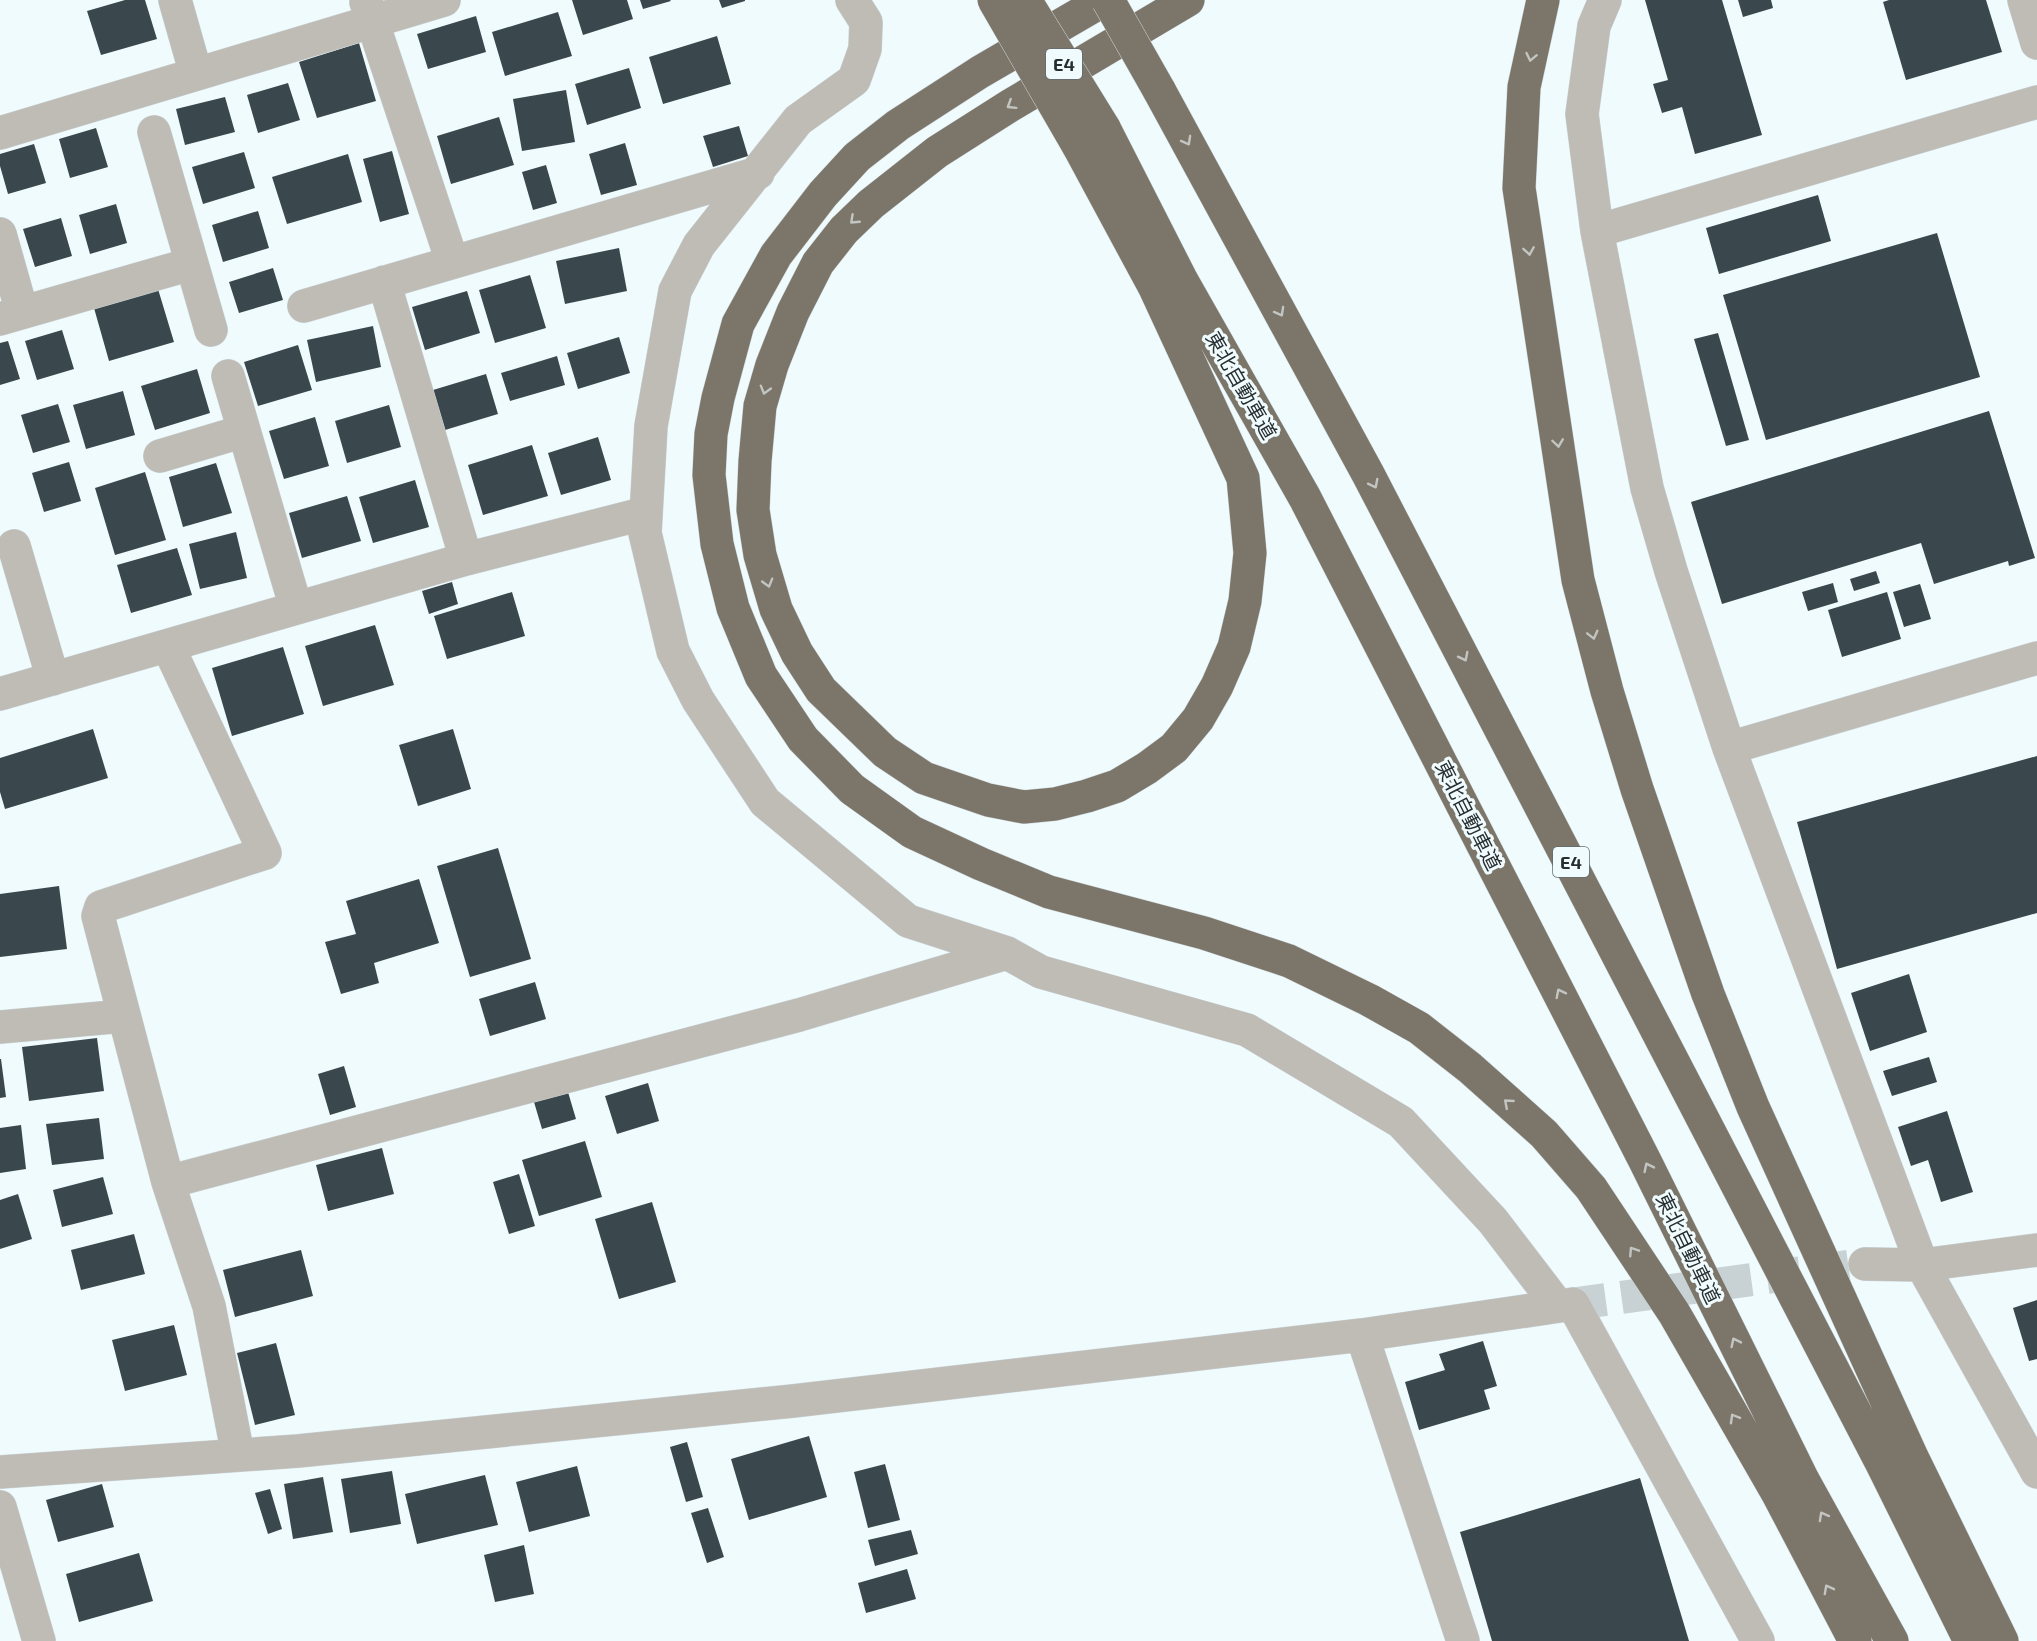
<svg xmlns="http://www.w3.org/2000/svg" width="2037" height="1641" font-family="'Exo 2','Noto Sans JP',sans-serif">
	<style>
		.building { fill: #3a484d }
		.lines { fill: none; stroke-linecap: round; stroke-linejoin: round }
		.minor-tunnel { stroke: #c8d2d5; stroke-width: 33; stroke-dasharray: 33 16; stroke-linecap: butt }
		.minor-casing { stroke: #ccd6d9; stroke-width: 34 }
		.highway-casing { stroke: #ccd6d9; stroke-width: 34 }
		.minor { stroke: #bfbbb5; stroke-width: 33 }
		.highway { stroke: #7c7569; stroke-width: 33 }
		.highway-bridge-casing { stroke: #ccd6d9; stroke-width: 34; stroke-linecap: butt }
		.highway-bridge { stroke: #7c7569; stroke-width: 33 }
		.oneway { stroke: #c2c5c2 }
		.labels { text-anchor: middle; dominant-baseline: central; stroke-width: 6; stroke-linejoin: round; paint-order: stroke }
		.shield { fill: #f0fbfe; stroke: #636c6e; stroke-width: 1.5 }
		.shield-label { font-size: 18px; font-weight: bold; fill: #272e30 }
		.street-label { font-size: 20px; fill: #272e30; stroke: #f0fbfe }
	</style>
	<rect width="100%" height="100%" fill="#f0fbfe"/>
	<path class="building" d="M125 0H145L157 39 101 55 87 11Z
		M572 0H627L633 19 583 35Z
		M640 0H670L671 1 643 9Z
		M719 0H745V1L722 8Z
		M1645 0H1722L1762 135 1695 154 1682 107 1662 113 1653 84 1668 80Z
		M1738 0H1771L1773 8 1743 17Z
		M1889 0H1986L2002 52 1906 80 1883 2Z
		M558 12 572 56 505 76 492 32Z
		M476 16 486 52 428 69 417 34Z
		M717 36 731 84 663 104 649 57Z
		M359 43 376 101 317 118 299 62Z
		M629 68 641 108 587 125 575 84Z
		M288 83 300 120 258 133 247 95Z
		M566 90 575 142 522 151 513 99Z
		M225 97 235 132 185 145 176 109Z
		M499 117 514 165 451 184 437 136Z
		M739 126 748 156 713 167 703 136Z
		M96 128 108 167 70 178 59 139Z
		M625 143 637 185 601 195 589 154Z
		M34 144 46 183 8 194 0 166V154Z
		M392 151 409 214 380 222 363 159Z
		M244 152 255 188 203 204 192 167Z
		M348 154 362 202 287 224 272 177Z
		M546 165 557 203 533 210 522 172Z
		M1818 195 1831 241 1719 274 1706 228Z
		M116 204 127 243 90 254 79 215Z
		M258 211 269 248 223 262 212 225Z
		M61 218 72 256 35 267 23 229Z
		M1937 233 1980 377 1766 440 1723 295Z
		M619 248 627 291 565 304 556 261Z
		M273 268 283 300 239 313 229 282Z
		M530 275 546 328 495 343 479 290Z
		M158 289 174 342 109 361 94 308Z
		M467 291 480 333 425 350 412 307Z
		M373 326 381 367 316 382 307 340Z
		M62 330 74 369 37 380 25 341Z
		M1718 333 1749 440 1726 446 1694 339Z
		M619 337 630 373 578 389 567 353Z
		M8 341 20 379 0 385V343Z
		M298 345 312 390 258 406 244 362Z
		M557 356 565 385 510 401 501 373Z
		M197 369 210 413 155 430 141 386Z
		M486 374 498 414 445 430 433 390Z
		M123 391 135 435 86 449 73 405Z
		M58 404 70 442 33 453 21 415Z
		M389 405 401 447 347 463 335 421Z
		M1989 411 2035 558 2009 566 2008 561 1934 584 1921 543 1722 604 1691 502Z
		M315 417 329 466 284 479 269 431Z
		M598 437 611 480 561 495 548 453Z
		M532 445 548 496 483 515 468 465Z
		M69 462 81 501 44 512 32 473Z
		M216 463 232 513 183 527 169 477Z
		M145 472 166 540 115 555 95 488Z
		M415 480 429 527 373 543 359 497Z
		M347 496 361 541 302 558 289 513Z
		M236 532 247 578 200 589 189 544Z
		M177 548 192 595 131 613 117 565Z
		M1876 571 1880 583 1854 591 1850 579Z
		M452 582 458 604 429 614 422 591Z
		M1833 583 1838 602 1808 611 1802 592Z
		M1920 584 1931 619 1904 627 1893 592Z
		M512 592 525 636 447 659 434 616Z
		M1887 592 1901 639 1842 657 1828 610Z
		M375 625 394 685 323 706 305 646Z
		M283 647 304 714 232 736 212 668Z
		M93 729 108 778 5 809 0 792V758Z
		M453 729 471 789 418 806 399 745Z
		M2037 756V913L1837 969 1797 822Z
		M498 848 531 959 470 977 437 866Z
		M419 879 439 943 374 963 379 983 341 994 325 942 356 934 346 901Z
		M59 886 67 949 0 957V894Z
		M1909 974 1927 1032 1870 1051 1851 993Z
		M535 982 546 1019 490 1036 479 999Z
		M97 1038 104 1091 29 1101 22 1047Z
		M1929 1057 1937 1082 1892 1096 1883 1071Z
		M0 1059H1L6 1097 0 1098Z
		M344 1066 356 1107 330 1115 318 1074Z
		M648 1083 659 1121 617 1134 605 1096Z
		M568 1092 576 1119 542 1129 534 1102Z
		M1947 1111 1973 1192 1941 1202 1928 1160 1911 1166 1898 1127Z
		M99 1118 104 1159 52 1165 46 1124Z
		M21 1125 26 1169 0 1173V1128Z
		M585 1141 602 1197 539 1216 522 1160Z
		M382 1148 394 1194 328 1211 316 1165Z
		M519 1174 535 1226 509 1234 493 1182Z
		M103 1177 113 1214 62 1227 53 1190Z
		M18 1194 32 1239 0 1249V1200Z
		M652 1202 676 1282 619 1299 595 1219Z
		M134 1234 145 1274 81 1290 71 1250Z
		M301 1250 313 1296 235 1317 223 1270Z
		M2037 1300V1359L2029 1361 2013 1308Z
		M174 1325 187 1375 125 1391 112 1340Z
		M1483 1341 1497 1386 1484 1390 1490 1409 1419 1430 1405 1382 1445 1370 1439 1354Z
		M276 1343 295 1415 255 1425 237 1353Z
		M809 1436 827 1497 749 1520 731 1459Z
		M687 1442 703 1497 686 1502 670 1447Z
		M885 1464 900 1520 868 1528 854 1472Z
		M577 1466 590 1516 529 1532 516 1482Z
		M392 1471 401 1524 350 1533 341 1479Z
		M485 1475 498 1525 417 1544 405 1494Z
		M323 1477 333 1532 293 1539 284 1484Z
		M1640 1478 1689 1641H1492L1460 1532Z
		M102 1484 114 1527 58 1542 46 1500Z
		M270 1489 282 1529 268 1534 255 1493Z
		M708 1508 724 1557 707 1563 691 1513Z
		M911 1530 918 1554 875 1566 868 1540Z
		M524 1545 534 1594 495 1602 484 1555Z
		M139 1553 153 1601 79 1622 66 1574Z
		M907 1569 916 1599 866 1613 858 1583Z"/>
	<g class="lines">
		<path class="minor-tunnel" d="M1573 1304 1865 1264"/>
		<g class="minor-casing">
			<path id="minor" d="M175 0 196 74
				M852 0 866 22 865 49 854 80 798 120 699 245 675 291 651 426 645 533 673 651 698 700 765 802 908 921 1007 953 1041 972 1247 1030 1401 1122 1493 1221 1558 1306
				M1605 0 1594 26 1582 114 1597 231 1647 488 1671 571 1729 748 1922 1265 2037 1472
				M2024 0 2037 43
				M366 2 452 261
				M154 132 211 330
				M0 133 444 0
				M1597 231 2037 102
				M0 234 22 312
				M384 282 466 559
				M304 306 758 173
				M0 319 191 264
				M228 376 296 608
				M160 456 244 431
				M14 546 53 679
				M168 646 265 853 101 907 98 916 168 1182 209 1306 238 1455
				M0 694 466 559 646 513
				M1729 748 2037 658
				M0 1027 124 1016
				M168 1182 799 1015 1007 953
				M1865 1264 1922 1265 2037 1250
				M1362 1335 1463 1641
				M0 1472 298 1451 793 1401 1362 1335 1573 1304 1758 1641
				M0 1507 39 1641"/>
		</g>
		<g class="highway-casing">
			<path id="highway" d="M1104 0 980 72 898 125 857 157 823 194 776 255 738 324 718 398 711 434 709 475 717 544 733 608 761 676 803 739 852 789 912 832 981 864 1049 892 1204 933 1289 961 1369 1000 1419 1028 1470 1068 1544 1134 1591 1188 1674 1313 1778 1494 1855 1641
				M1543 0 1524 87 1519 188 1578 580 1607 691 1637 789 1708 994 1753 1107 1912 1457 2002 1641
				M1159 90 1368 474 1882 1464 1970 1641
				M1104 128 1182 281 1305 498 1644 1159 1803 1480 1892 1641
				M1079 147 1155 288 1243 478 1250 553 1245 601 1234 647 1217 686 1198 719 1174 748 1147 768 1117 786 1087 796 1055 804 1024 807 988 800 924 778 885 752 821 690 797 653 776 609 760 555 753 510 755 461 760 406 772 365 793 312 818 263 844 230 871 204 937 152 1011 105 1188 0"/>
		</g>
		<use href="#minor" class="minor"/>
		<use href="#highway" class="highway"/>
		<g class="highway-bridge-casing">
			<path id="highway-bridge" d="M994 0 1079 147
				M1025 0 1104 128
				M1108 0 1159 90"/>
		</g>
		<use href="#highway-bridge" class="highway-bridge"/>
	</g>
	<defs><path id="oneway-chevron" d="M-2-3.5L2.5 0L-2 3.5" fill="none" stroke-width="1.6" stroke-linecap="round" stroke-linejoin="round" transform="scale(1.5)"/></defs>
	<g class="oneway">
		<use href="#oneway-chevron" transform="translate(1531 57) rotate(102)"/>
		<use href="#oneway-chevron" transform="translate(1011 105) rotate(148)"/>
		<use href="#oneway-chevron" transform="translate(1187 141) rotate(61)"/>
		<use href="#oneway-chevron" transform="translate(854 220) rotate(137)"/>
		<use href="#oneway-chevron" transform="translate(1529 251) rotate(81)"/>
		<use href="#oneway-chevron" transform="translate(1280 312) rotate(61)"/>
		<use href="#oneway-chevron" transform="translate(765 390) rotate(106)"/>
		<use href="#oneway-chevron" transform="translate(1558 443) rotate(82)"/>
		<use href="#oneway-chevron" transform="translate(1374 484) rotate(63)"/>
		<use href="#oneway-chevron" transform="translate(768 583) rotate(74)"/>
		<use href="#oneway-chevron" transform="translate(1593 635) rotate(76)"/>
		<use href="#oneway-chevron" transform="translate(1464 657) rotate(63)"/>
		<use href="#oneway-chevron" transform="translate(1560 993) rotate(-117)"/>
		<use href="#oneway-chevron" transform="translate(1508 1103) rotate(-139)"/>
		<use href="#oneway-chevron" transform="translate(1648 1167) rotate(-116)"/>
		<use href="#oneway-chevron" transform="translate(1633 1251) rotate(-123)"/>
		<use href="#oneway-chevron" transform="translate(1735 1342) rotate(-116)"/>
		<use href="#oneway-chevron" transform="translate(1734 1418) rotate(-120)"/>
		<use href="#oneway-chevron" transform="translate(1823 1516) rotate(-119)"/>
		<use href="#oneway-chevron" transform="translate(1828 1589) rotate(-118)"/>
	</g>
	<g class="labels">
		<g class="shield">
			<rect x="1046" y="49" width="36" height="30" rx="4.5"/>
			<rect x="1553" y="847" width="36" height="30" rx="4.5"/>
		</g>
		<g class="shield-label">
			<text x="1064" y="64">E4</text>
			<text x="1571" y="862">E4</text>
		</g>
		<g class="street-label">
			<text transform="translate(1242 385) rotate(60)">東北自動車道</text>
			<text transform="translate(1469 815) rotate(63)">東北自動車道</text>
			<text transform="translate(1689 1248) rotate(64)">東北自動車道</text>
		</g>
	</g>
</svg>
